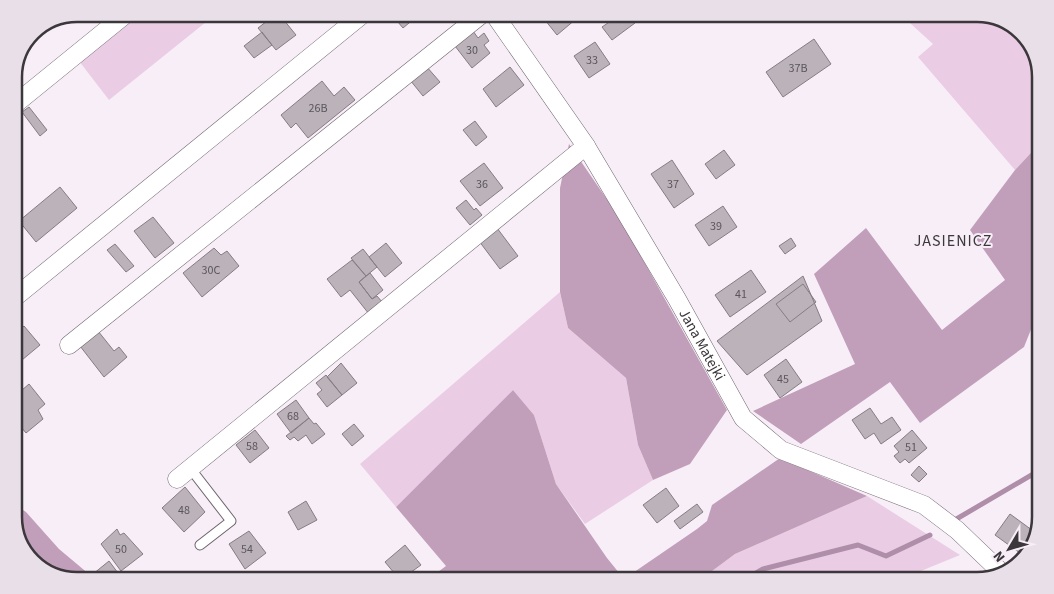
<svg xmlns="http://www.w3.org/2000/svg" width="1054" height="594" font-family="'Source Sans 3',sans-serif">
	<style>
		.green { fill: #eacde5 }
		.forest { fill: #c19fbb }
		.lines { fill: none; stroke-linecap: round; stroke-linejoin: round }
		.stream { stroke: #af8eaa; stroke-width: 5 }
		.building { fill: #bcb2ba; stroke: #857c84 }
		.service-casing { stroke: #6e656c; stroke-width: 11 }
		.minor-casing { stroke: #6e656c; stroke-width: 19 }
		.service { stroke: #fff; stroke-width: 9 }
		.minor { stroke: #fff; stroke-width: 18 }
		.labels { text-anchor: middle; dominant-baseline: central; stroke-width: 4; stroke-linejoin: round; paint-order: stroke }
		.number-label { font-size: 12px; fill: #5b565b }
		.street-label { font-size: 15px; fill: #3b373b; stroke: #f8eef7 }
		.neighbourhood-label { font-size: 16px; letter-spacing: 1px; fill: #3b373b; stroke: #f8eef7 }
		.rim { fill: none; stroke: #3b373b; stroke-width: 2.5 }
	</style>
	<rect width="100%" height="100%" fill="#f8eef7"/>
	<path class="green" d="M136 14H216L109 100 79 61Z
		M900 14H977L1008 22 1032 45 1040 74V143L1015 170 918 57 933 44Z
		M560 292 568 328 626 378 638 445 653 480 585 524 556 484 534 415 513 390 396 507 360 464Z
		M867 496 960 555 899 580H700L735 554Z"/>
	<path class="forest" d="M1040 143V307L1024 347 920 423 890 382 801 444 753 411 855 364 814 274 866 228 942 330 1005 280 970 230 1015 170Z
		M569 144 619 217 727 410 690 464 653 480 638 445 626 378 568 328 560 292V188Z
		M513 390 534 415 556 484 607 558 624 579 697 529 707 521 712 505 780 458 867 496 735 554 700 580H427L446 566 396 507Z
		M14 504 26 512 59 549 96 580H77L46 572 24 552 14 520Z"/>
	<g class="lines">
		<path class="stream" d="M953 521 1040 470
			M744 580 763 569 858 545 886 556 930 535"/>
	</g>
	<path class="building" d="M276 14H279L296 35 276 50 258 28Z
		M394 14H412L415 18 403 28 392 15Z
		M444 14H454L448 19Z
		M543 14H571L576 19 557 35 541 15Z
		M621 14H628L635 23 612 40 602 27Z
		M473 31 478 38 484 33 489 41 484 45 490 53 472 68 455 46Z
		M262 32 272 45 254 58 244 46Z
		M814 39 831 64 783 97 766 72Z
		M595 42 610 64 589 78 574 56Z
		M426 66 440 82 423 96 410 80Z
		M510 67 524 85 496 107 483 89Z
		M322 81 334 96 344 87 355 100 308 138 296 123 291 128 281 115Z
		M29 107 47 130 40 136 22 112Z
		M475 121 487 137 476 146 463 130Z
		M724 150 735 165 716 179 705 164Z
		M672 160 694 194 674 208 651 174Z
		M484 163 503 188 480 206 460 181Z
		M60 187 77 208 36 242 19 221Z
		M466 200 474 210 476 208 482 215 470 225 456 208Z
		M723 206 737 227 709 246 695 225Z
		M153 217 174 243 155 258 134 231Z
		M497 228 518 256 500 269 479 241Z
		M791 238 796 246 785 254 779 246Z
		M386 243 402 263 385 277 369 257Z
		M115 244 134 266 126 272 107 250Z
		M214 248 221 255 227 251 239 266 202 297 183 273Z
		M363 249 377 267 366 276 351 258Z
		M352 260 366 276 359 282 372 299 377 296 383 303 369 314 350 290 341 297 327 279Z
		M751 270 766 292 730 317 715 295Z
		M370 273 383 290 372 299 359 282Z
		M803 276 822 321 747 375 717 341Z
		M803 284 816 302 790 322 776 304Z
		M24 326 40 345 22 360 14 350V334Z
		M98 331 114 351 119 347 127 357 104 377 80 346Z
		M786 359 802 382 780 398 764 375Z
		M341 363 357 383 342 395 327 377Z
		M326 375 342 395 327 407 317 394 322 390 316 383Z
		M29 384 45 404 38 410 43 419 26 433 16 421 20 418 16 414 14 415V397Z
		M296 400 309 418 291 433 277 414Z
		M870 408 881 424 892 417 901 430 881 444 874 433 865 439 852 420Z
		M309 418 314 424 316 423 325 434 312 444 306 435 298 441 294 437 290 440 286 436Z
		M354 424 364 436 352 446 342 434Z
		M255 430 269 448 250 463 236 445Z
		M912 430 927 448 909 463 905 459 900 463 894 456 899 452 894 446Z
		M919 466 927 474 919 482 911 475Z
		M185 487 205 512 184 532 162 508Z
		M666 488 679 506 657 523 643 505Z
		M306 501 317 520 298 530 288 512Z
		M697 504 703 512 680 529 674 521Z
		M1010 514 1036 533 1032 548 1024 556 995 535Z
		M117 529 120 535 124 533 143 554 121 571 101 544Z
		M249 531 266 553 245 569 229 544Z
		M405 545 421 565 400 580 385 562Z
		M109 561 118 573 109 580H98L93 574Z"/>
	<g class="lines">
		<g class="service-casing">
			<path id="service" d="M190 468 231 521 200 545"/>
		</g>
		<g class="minor-casing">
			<g id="minor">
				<path id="s1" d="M494 14 586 146 677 299 743 418 781 450 924 505 957 530 1002 573"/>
				<path d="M14 105 126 14"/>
				<path d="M14 298 363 14"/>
				<path d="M69 345 482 14"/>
				<path d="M177 479 586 146"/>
			</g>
		</g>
		<use href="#service" class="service"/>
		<use href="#minor" class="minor"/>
	</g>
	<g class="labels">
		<g class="number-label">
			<text x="472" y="50">30</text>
			<text x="592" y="60">33</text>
			<text x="798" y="68">37B</text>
			<text x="318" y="108">26B</text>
			<text x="482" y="184">36</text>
			<text x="673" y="184">37</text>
			<text x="716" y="226">39</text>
			<text x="211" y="270">30C</text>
			<text x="741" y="294">41</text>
			<text x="783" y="379">45</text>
			<text x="293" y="416">68</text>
			<text x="252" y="446">58</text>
			<text x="911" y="447">51</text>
			<text x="184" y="510">48</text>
			<text x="121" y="549">50</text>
			<text x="247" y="549">54</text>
		</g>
		<g class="street-label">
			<text stroke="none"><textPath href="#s1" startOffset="391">Jana Matejki</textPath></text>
		</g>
		<g class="neighbourhood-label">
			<text x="953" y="241">JASIENICZ</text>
		</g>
	</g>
	<path d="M0 0H1054V594H0ZM77 22H977A55 55 0 0 1 1032 77V517A55 55 0 0 1 977 572H77A55 55 0 0 1 22 517V77A55 55 0 0 1 77 22Z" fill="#e9dfe8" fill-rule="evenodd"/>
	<path class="rim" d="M77 22H977A55 55 0 0 1 1032 77V517A55 55 0 0 1 977 572H77A55 55 0 0 1 22 517V77A55 55 0 0 1 77 22Z"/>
	<g transform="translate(1009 549) rotate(232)" stroke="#f8eef7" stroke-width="4" paint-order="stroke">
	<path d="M0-4L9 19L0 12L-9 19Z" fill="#3b373b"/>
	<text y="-8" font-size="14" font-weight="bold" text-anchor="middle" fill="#3b373b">N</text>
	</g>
</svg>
